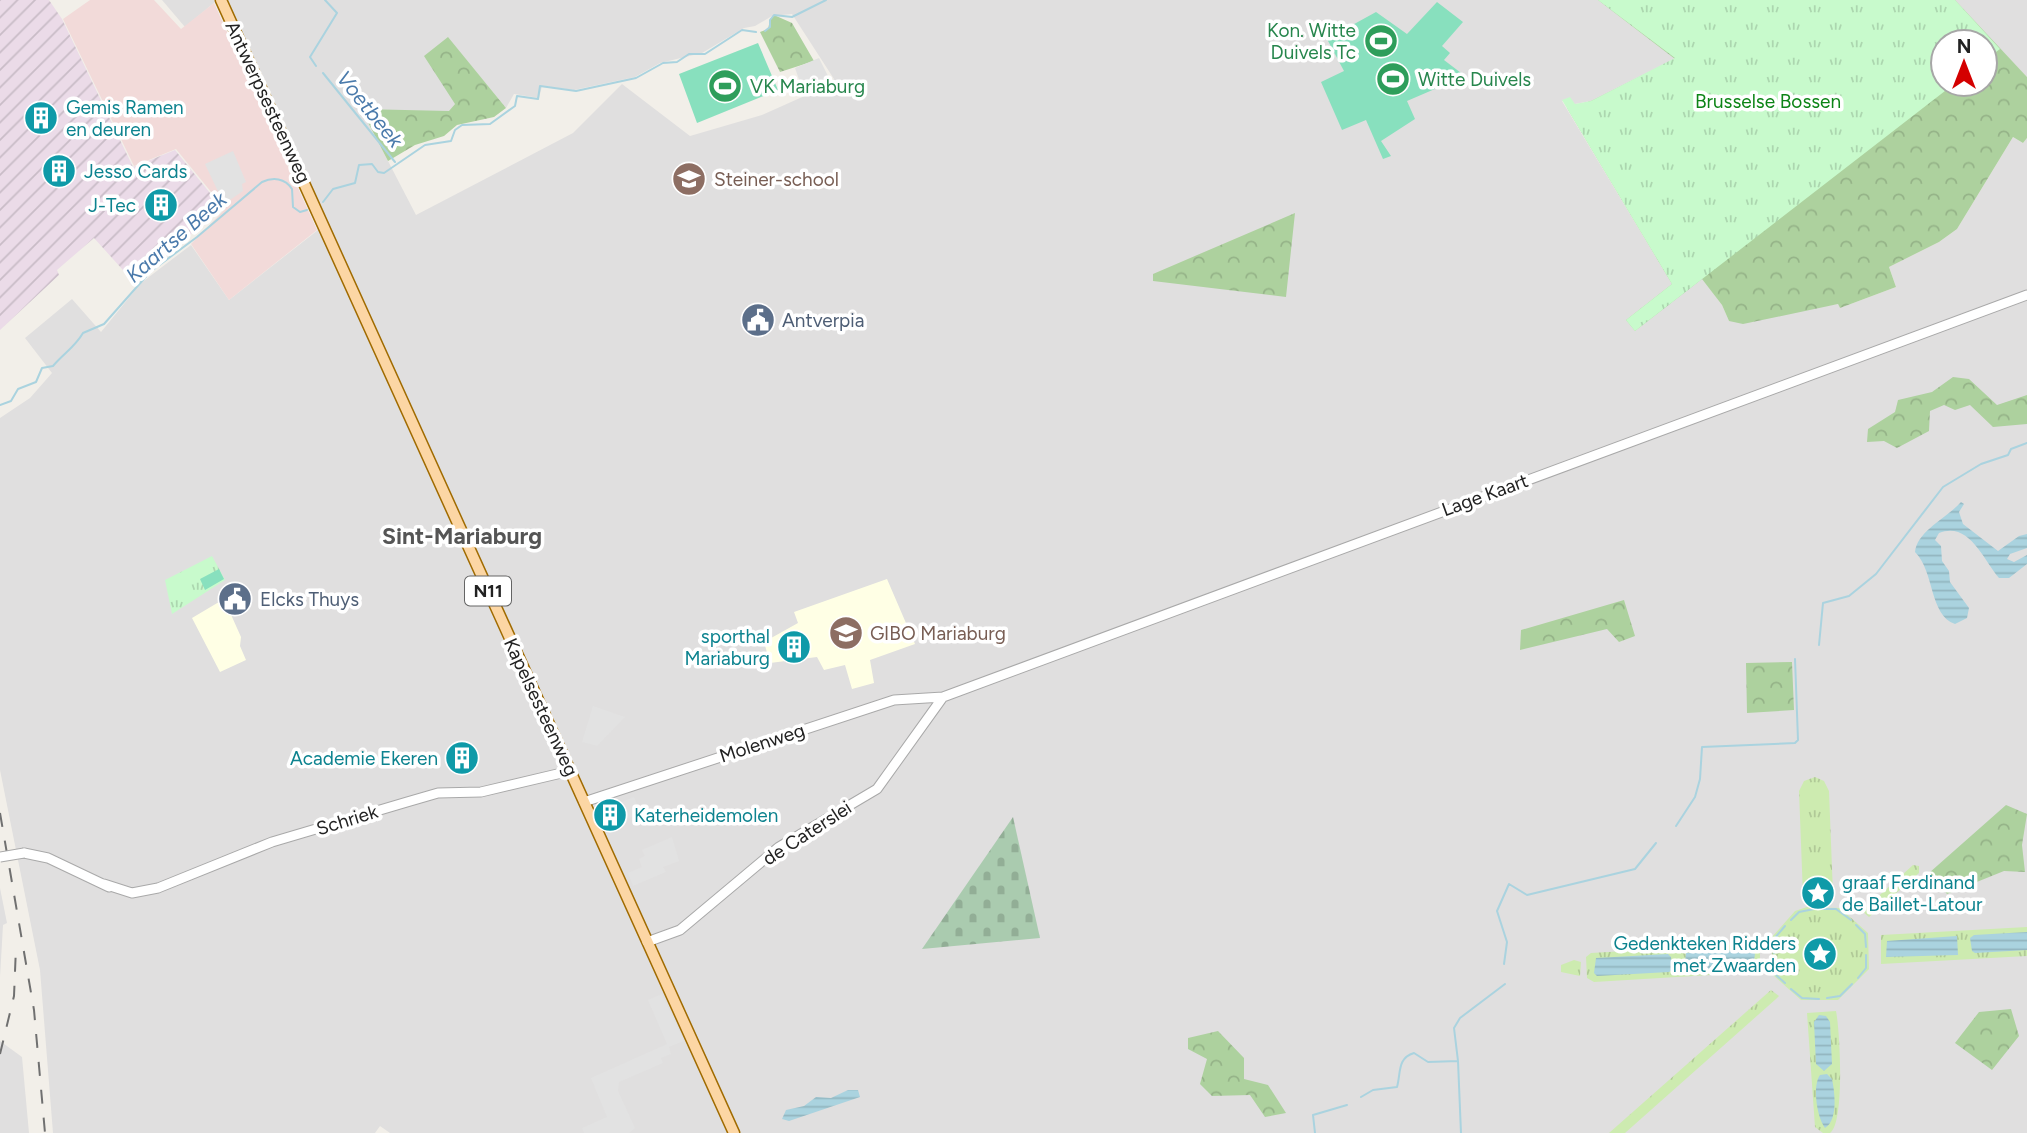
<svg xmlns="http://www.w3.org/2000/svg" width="2027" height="1133" font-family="Figtree,sans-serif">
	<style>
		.residential { fill: #e0dfdf; fill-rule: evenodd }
		.commercial { fill: #f2dad9 }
		.industrial { fill: url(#industrial-furrows) }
		.education { fill: #ffffe5 }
		.grass { fill: url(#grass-tufts) }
		.forest { fill: url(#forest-crowns); fill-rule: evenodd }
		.cemetery { fill: url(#cemetery-stones) }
		.park { fill: url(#park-tufts) }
		.pitch { fill: #88e0be }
		.parking { fill: #e2e2e2 }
		.water { fill: url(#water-rules) }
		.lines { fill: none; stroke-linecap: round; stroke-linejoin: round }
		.stream { stroke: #aad3df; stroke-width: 2 }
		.minor-casing { stroke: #a9a9a9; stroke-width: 11 }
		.major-casing { stroke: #a06b00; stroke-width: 13 }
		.minor { stroke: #fff; stroke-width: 9 }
		.major { stroke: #fcd6a4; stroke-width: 10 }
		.rail { stroke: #707070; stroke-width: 2; stroke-dasharray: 14 14; stroke-linecap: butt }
		.minor-bridge-casing { stroke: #a9a9a9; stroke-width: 11; stroke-linecap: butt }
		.minor-bridge { stroke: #fff; stroke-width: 9 }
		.labels { text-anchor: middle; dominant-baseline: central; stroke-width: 7; stroke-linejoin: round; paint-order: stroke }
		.shield { fill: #fff; stroke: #646464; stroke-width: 2 }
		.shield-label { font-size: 18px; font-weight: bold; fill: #222 }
		.leisure-label { font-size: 19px; fill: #27864d; stroke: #fff; text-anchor: start }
		.park-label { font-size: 19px; fill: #0c8416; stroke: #fff }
		.street-label { font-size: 19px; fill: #222; stroke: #fff }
		.culture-label { font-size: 19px; fill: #0d838f; stroke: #fff; text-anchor: start }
		.education-label { font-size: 19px; fill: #785e54; stroke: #fff; text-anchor: start }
		.service-label { font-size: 19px; fill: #4e5e75; stroke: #fff; text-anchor: start }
		.water-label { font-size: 21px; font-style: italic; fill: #4a7aab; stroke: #fff }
		.quarter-label { font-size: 23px; font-weight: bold; fill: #555; stroke: #fff }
	</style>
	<defs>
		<pattern id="industrial-furrows" width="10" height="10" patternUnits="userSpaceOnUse" patternTransform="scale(1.75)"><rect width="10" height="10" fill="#ebdbe8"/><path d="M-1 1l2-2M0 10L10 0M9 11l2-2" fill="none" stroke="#c9bcc7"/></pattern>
		<pattern id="grass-tufts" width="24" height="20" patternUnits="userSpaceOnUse" patternTransform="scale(1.75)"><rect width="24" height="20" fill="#cdebb0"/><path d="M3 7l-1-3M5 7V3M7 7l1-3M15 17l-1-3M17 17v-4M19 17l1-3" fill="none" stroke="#b0c997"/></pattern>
		<pattern id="forest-crowns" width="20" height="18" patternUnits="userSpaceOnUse" patternTransform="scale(1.75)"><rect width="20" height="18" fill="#add19e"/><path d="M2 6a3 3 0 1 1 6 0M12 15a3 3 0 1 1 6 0" fill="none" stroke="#95b388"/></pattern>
		<pattern id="cemetery-stones" width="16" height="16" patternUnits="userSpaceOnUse" patternTransform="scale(1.75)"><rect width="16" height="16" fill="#aacbaf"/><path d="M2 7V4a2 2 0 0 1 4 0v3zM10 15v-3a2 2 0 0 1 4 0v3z" fill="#92ae96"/></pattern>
		<pattern id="park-tufts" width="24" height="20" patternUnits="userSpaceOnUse" patternTransform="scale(1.75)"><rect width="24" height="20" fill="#c8facc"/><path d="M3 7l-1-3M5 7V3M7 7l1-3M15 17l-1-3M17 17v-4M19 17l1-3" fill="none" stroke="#acd6af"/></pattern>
		<pattern id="water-rules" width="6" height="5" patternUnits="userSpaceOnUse" patternTransform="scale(1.75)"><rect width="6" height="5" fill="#aad3df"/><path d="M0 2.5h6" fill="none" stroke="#92b5bf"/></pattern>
	</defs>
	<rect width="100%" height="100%" fill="#f2efe9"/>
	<path class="residential" d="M162 0H1598L1676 59 1591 101 1575 104 1562 101 1672 284 1626 320 1635 331 1702 278 1722 305 1729 321 1838 304 1840 308 1896 287 1889 267 1939 242 1957 229 2013 137 2023 143 2027 138V1133H390L380 1126 375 1133H53L40 970 0 770V418L30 398 52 373 25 338 72 299 101 332 141 283 191 245 229 300 318 230 215 2 185 27ZM792 14 834 79 809 94 762 115 690 136 622 84 573 133 416 215 361 109 449 112 455 104 448 38 506 108 514 94 539 98 542 86 574 90 635 77 660 63 702 53 744 28 755 26 772 16Z
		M1955 0H2027V77L2001 50Z
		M0 888 7 923 3 925 0 977Z
		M0 1041 22 1057 29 1133H0Z"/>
	<path class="commercial" d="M90 0H154L181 29 214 3 317 230 229 300 191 244 225 209 176 149 134 166 63 19Z"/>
	<path class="industrial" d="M0 0H49L62 19 133 167 175 150 223 209 132 280 94 238 57 270 59 275 0 330Z"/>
	<path class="education" d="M887 579 915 644 870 660 874 683 852 689 845 665 824 670 817 657 770 663 764 642 798 623 794 612Z
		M224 599 241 637 240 646 246 660 220 672 192 618Z"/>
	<path class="grass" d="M1815 777 1824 781 1829 791 1833 894 1803 896 1799 791 1804 781Z
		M1913 865 1919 866V873L1869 917 1862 911Z
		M1807 907 1840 908 1868 933 1869 969 1838 1000H1801L1773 975 1771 938 1795 911Z
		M2027 927V956L1881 964V935Z
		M1760 943V972L1594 982 1587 978 1586 957 1591 953Z
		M1574 960 1581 962 1580 976 1561 972V965Z
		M1771 990 1779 996 1776 999 1625 1133H1609Z
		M1836 1011C1840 1030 1845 1123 1830 1133H1823L1815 1127 1807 1013Z"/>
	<path class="forest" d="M1598 0H1955L2027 77V138L2023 143 2013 137 1957 229 1939 242 1889 267 1896 287 1840 308 1838 304 1743 324 1729 321 1722 305 1702 279 1635 331 1626 320 1672 284 1567 108 1591 101 1675 59ZM1943 42H1985V84H1943Z
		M774 15 792 23 814 61 780 72 760 32 768 29 770 20Z
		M448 37 506 108 494 117 457 125 444 136 415 145 388 161 361 109 449 111 455 104 424 56Z
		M1295 213 1286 297 1153 281V274Z
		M1953 377 1969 379 1997 405 2027 395V424L1993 427 1970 405 1955 410 1944 405 1930 411 1929 431 1897 448 1884 441 1867 442 1868 429 1895 412 1898 400 1932 392Z
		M1624 600 1635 636 1619 642 1607 629 1520 650 1521 630Z
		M1792 662 1794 710 1747 713 1746 663Z
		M2006 805 2027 814 2022 845 2025 872 2004 871 1947 894 1929 873Z
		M2011 1009 2019 1036 1992 1070 1955 1043 1979 1012Z
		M1218 1031 1244 1058V1079L1268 1085 1286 1113 1265 1117 1250 1095 1212 1096 1200 1084 1207 1059 1188 1049V1038Z"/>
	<path class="cemetery" d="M1013 817 1040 938 922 949Z"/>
	<path class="park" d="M1598 0H1955L2000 49 1985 60V42H1943V84H1954L1635 331 1626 320 1672 284 1562 100 1570 97 1575 104 1591 101 1675 58Z
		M212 556 225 580 172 614 165 580Z"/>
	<path class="pitch" d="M1437 2 1463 22 1442 46 1450 53 1444 60 1465 76 1407 101 1415 119 1381 141 1391 156 1383 159 1366 120 1342 130 1321 82 1344 71 1327 39 1376 12 1407 34Z
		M758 43 778 90 697 123 679 74Z
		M219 569 224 579 205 590 200 579Z"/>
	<path class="parking" d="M819 58 829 78 810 92 801 85 795 68Z
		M233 151 246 182 242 184 243 191 224 204 205 164Z
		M593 706 625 717 597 746 582 742Z
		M634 797 640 811 627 820 621 802Z
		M672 837 679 861 663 867 666 872 633 886 628 873 642 867 639 859 645 856 642 850Z
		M662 994 684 1041 669 1047 671 1054 661 1058 663 1063 619 1082 618 1091 635 1128 629 1133H584L582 1128 607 1117 591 1078 667 1044 648 1000Z"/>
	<path class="water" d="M1961 502 1964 504 1959 512 1963 524 1998 551 2019 536 2027 534V548L2010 554 2007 559 2014 562 2027 555V564L2009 578H1999C1983 559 1969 521 1939 533L1935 540 1941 546 1942 561 1949 571 1950 582 1969 608 1967 618 1955 624C1929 615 1935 572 1915 552 1917 531 1947 518 1961 502Z
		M2027 932V950L1975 953 1972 951 1970 938 1974 935Z
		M1957 936 1958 955 1886 957 1887 941Z
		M1751 949 1755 954 1753 967 1684 970 1686 953Z
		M1668 954 1671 957 1672 970 1669 972 1597 976 1594 973 1596 958Z
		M1819 1015 1826 1016 1830 1022 1832 1064 1824 1071 1816 1064 1814 1022Z
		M1827 1074 1832 1079C1835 1093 1838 1120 1825 1128 1817 1118 1812 1086 1820 1075Z
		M848 1090H858L860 1097 789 1121 782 1119 786 1110 804 1106 816 1097 831 1098Z"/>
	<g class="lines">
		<path class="stream" d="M765 31 770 27V20L774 15 792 17 826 0
			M316 66 310 57 337 13 325 0
			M323 73 395 162
			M323 202 333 189 355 183 359 165 372 164 378 172 384 173 425 145 451 141 455 130 462 125 490 124 515 106 517 96 538 99 540 86 576 91 636 78 663 63 677 62 689 54H705L742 30 756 32
			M0 405 11 401 18 389 36 382 42 368 53 366C63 354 75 347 83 333L104 324 150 272 197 237 262 182C273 177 285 178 292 189L293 207 300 212 307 210
			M1819 645 1823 603 1849 596 1876 574 1943 487 1981 464 2008 455 2011 449 2027 443
			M1676 826 1695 797 1700 779 1702 747 1795 743 1798 740 1795 659
			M1822 909H1836L1851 920
			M1791 920 1799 912 1814 909
			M1856 925 1865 934 1866 947
			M1774 953V939L1785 926
			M1774 961 1776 975 1785 983
			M1504 964 1507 942 1497 911 1509 884 1527 895 1635 869 1656 843
			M1858 978 1866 968V955
			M1791 989 1802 998 1819 999
			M1827 998 1840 996 1852 984
			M1458 1061 1461 1133
			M1361 1097 1373 1090 1397 1087C1401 1073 1397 1058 1414 1053L1428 1062 1458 1061 1454 1028 1460 1018 1505 984
			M1315 1133 1313 1115 1347 1105"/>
		<g class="minor-casing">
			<path id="minor" d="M584 802 894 700 943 697 2027 295
				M24 853 48 858 109 887
				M104 884 132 893 158 888 272 842 407 802 438 793 481 792 570 771
				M647 942 680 930 779 847 877 789 943 697"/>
		</g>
		<g class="major-casing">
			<path id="major" d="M221 0 734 1133"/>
		</g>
		<use href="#minor" class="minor"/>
		<use href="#major" class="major"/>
		<path class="rail" d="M0 813 34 1010 45 1133
			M0 1054 14 996 16 947"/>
		<g class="minor-bridge-casing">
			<path id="minor-bridge" d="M0 857 24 853"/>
		</g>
		<use href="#minor-bridge" class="minor-bridge"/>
	</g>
	<defs>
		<g id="stadium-disc" transform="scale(1.75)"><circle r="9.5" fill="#2e9e5b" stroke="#fff"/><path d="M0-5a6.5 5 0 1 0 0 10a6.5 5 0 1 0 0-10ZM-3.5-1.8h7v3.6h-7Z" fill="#fff"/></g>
		<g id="building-disc" transform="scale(1.75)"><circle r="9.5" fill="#0f9aa8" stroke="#fff"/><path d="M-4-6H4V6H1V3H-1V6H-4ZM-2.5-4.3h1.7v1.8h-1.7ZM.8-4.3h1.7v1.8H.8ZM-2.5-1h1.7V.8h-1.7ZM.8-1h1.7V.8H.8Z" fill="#fff"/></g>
		<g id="school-disc" transform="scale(1.75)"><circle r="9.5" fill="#8d6e63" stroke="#fff"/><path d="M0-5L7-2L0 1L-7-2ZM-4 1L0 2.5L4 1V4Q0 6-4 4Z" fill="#fff"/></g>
		<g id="civic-disc" transform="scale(1.75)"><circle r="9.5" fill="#5c6f8a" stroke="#fff"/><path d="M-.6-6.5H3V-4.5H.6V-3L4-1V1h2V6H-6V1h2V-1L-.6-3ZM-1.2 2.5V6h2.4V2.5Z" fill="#fff"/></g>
		<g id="sight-disc" transform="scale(1.75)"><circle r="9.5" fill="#0f9aa8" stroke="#fff"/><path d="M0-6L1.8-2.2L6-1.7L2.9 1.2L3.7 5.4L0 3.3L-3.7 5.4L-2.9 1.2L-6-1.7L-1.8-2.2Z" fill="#fff"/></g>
	</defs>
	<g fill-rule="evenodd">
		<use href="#stadium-disc" x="1381" y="41"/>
		<use href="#stadium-disc" x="1393" y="79"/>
		<use href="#stadium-disc" x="725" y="86"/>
		<use href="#building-disc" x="41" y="118"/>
		<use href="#building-disc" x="59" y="171"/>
		<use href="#school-disc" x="689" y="179"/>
		<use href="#building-disc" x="161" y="205"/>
		<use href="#civic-disc" x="758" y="320"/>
		<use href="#civic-disc" x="235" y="599"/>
		<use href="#school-disc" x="846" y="633"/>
		<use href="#building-disc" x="794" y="647"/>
		<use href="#building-disc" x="462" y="758"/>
		<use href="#building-disc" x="610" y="815"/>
		<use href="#sight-disc" x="1818" y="893"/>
		<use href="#sight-disc" x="1820" y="954"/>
	</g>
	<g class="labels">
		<rect class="shield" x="465" y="576.5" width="46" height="29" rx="5"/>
		<g class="shield-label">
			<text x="488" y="591">N11</text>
		</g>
		<g class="leisure-label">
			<text x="1356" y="30" text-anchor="end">Kon. Witte<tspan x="1356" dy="22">Duivels Tc</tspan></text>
			<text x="1418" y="79">Witte Duivels</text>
			<text x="750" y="86">VK Mariaburg</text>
		</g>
		<g class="park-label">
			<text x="1768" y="101">Brusselse Bossen</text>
		</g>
		<g class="street-label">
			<text transform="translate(268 102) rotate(65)">Antwerpsesteenweg</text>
			<text transform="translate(1485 495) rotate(-20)">Lage Kaart</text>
			<text transform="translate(541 707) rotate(65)">Kapelsesteenweg</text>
			<text transform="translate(762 743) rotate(-18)">Molenweg</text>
			<text transform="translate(347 820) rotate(-17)">Schriek</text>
			<text transform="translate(807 833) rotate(-33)">de Caterslei</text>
		</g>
		<g class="culture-label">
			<text x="66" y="107">Gemis Ramen<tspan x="66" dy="22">en deuren</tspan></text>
			<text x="84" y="171">Jesso Cards</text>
			<text x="136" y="205" text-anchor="end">J-Tec</text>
			<text x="770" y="636" text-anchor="end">sporthal<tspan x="770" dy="22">Mariaburg</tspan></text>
			<text x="438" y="758" text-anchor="end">Academie Ekeren</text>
			<text x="634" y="815">Katerheidemolen</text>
			<text x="1842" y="882">graaf Ferdinand<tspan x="1842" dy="22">de Baillet-Latour</tspan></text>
			<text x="1796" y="943" text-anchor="end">Gedenkteken Ridders<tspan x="1796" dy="22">met Zwaarden</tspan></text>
		</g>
		<g class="education-label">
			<text x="714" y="179">Steiner-school</text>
			<text x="870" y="633">GIBO Mariaburg</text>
		</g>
		<g class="service-label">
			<text x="782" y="320">Antverpia</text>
			<text x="260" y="599">Elcks Thuys</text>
		</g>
		<g class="water-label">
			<text transform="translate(370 109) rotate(51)">Voetbeek</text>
			<text transform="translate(176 237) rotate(-41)">Kaartse Beek</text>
		</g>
		<g class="quarter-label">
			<text x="462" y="536">Sint-Mariaburg</text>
		</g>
	</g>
	<g transform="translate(1964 63)"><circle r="33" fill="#ffffff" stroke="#a7a7a7" stroke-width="2"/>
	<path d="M0-5L12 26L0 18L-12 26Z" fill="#d40000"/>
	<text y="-10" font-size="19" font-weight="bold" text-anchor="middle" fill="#222222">N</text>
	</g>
</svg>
